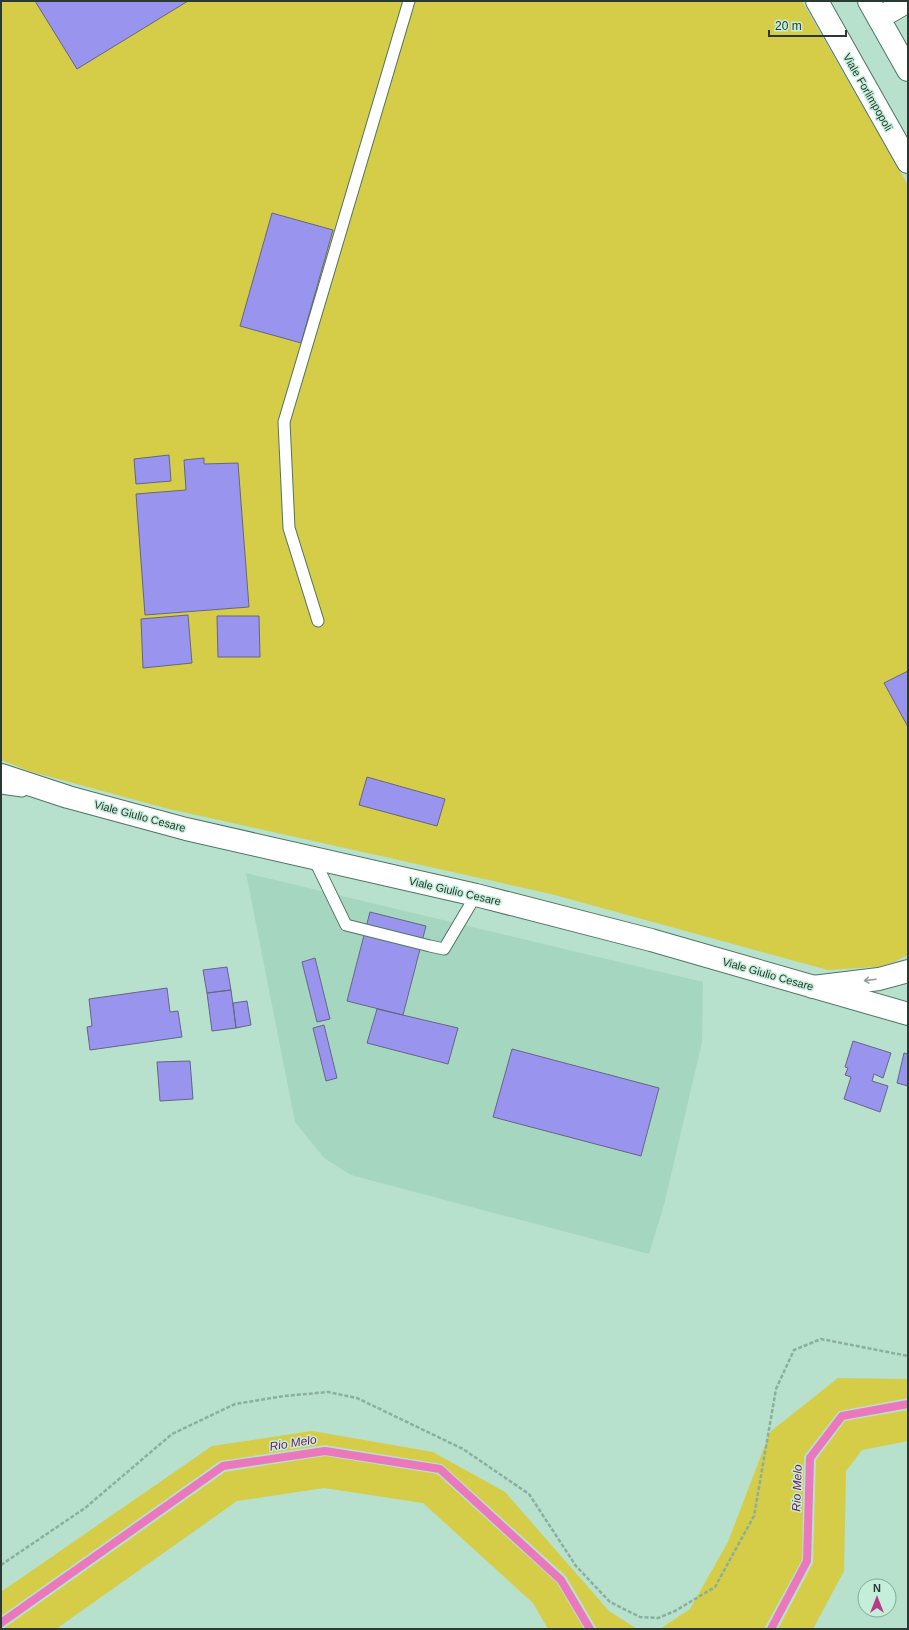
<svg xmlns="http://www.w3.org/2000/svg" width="909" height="1630" font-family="Helvetica,sans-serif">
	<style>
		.built { fill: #a5d7c0 }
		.green { fill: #d5cc48 }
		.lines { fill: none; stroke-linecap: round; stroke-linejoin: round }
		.stream { stroke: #eb78bc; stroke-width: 8 }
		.building { fill: #9994ed; stroke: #666585 }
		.lane-casing { stroke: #4f7564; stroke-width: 13 }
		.street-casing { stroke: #4f7564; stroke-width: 24 }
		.secondary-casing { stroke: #4f7564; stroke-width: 24 }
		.primary-casing { stroke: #4f7564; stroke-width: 24 }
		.path { stroke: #8cae9e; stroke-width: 2.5; stroke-dasharray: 4 2; stroke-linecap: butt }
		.lane { stroke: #fff; stroke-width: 11 }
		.street { stroke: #fff; stroke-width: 22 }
		.secondary { stroke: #fff; stroke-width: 22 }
		.primary { stroke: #fff; stroke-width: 22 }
		.oneway { stroke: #949c99 }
		.labels { text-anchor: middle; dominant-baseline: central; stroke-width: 3; stroke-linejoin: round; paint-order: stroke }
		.street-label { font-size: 11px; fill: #2a3a33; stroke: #c4eeda }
		.water-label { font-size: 12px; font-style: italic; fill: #7b1359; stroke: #c4eeda }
	</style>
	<rect width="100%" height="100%" fill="#b7e0cd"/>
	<path class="built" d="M246 873 703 982 702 1042 664 1205 649 1254 351 1175 324 1158 295 1122Z"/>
	<path class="green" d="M1 1H802L908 185V955L894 962 877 967 828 970 551 894 165 808 29 771 1 760Z
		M838 1378 908 1379V1398L839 1411 804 1456 802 1560 764 1629H660L690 1609 728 1542 770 1432Z
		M908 1410V1441L862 1450 846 1471 844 1571 813 1629H778L813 1563 816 1460 845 1421Z
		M312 1431 433 1452 505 1492 609 1611 637 1629H597L566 1576 442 1464 325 1445 220 1461 1 1616V1592L212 1446Z
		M325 1456 437 1474 557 1583 584 1629H548L533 1603 423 1503 324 1488 237 1501 56 1629H3L225 1472Z"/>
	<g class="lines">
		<path class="stream" d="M1 1623 223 1466 325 1451 440 1469 561 1580 590 1629
			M771 1629 807 1561 810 1458 842 1416 908 1404"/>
	</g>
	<path class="building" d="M35 1H188L77 69Z
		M272 213 333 230 301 343 240 326Z
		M169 455 171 481 136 484 134 459Z
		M204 458V464L238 463 249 607 145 615 136 494 186 490 184 460Z
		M188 615 192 663 143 668 141 619Z
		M217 616H259L260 657H218Z
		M908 671V727L884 683Z
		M367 777 445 799 437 826 359 805Z
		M370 912 426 926 403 1015 347 1001Z
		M315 958 330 1019 317 1022 302 962Z
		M227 967 231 990 207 993 203 970Z
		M167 988 170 1012 178 1011 182 1037 90 1050 87 1027 92 1026 89 999Z
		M231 990 236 1028 212 1031 207 993Z
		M247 1001 251 1025 236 1028 233 1003Z
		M377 1009 458 1028 448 1064 367 1043Z
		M324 1025 337 1078 326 1081 313 1028Z
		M853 1041 891 1053 883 1078 874 1074 872 1081 888 1086 880 1112 844 1099 851 1077 845 1075 848 1068 845 1067Z
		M512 1049 659 1088 641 1156 493 1117Z
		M904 1053 908 1054V1086L897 1083Z
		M190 1061 193 1099 160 1101 157 1062Z"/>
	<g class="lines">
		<g class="lane-casing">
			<path id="lane" d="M318 621 289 528 284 422 409 1
				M1 788 22 791
				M314 859 346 925 430 946 444 949 476 895"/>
		</g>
		<g class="street-casing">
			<path id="street" d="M817 1 908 162
				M869 1 908 70
				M879 18 908 1"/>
		</g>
		<g class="secondary-casing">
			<path id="secondary" d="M813 987 879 979 908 971"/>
		</g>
		<g class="primary-casing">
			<path id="primary" d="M1 775 68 797 186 829 476 895 651 940 908 1014"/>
		</g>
		<path class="path" d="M1 1565 85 1508 172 1434 235 1404 284 1396 328 1392 357 1398 463 1449 529 1494 576 1566 610 1602 640 1617 658 1618 675 1611 715 1587 754 1516 776 1389 794 1350 821 1339 908 1356"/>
		<use href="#lane" class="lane"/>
		<use href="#street" class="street"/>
		<use href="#secondary" class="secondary"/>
		<use href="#primary" class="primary"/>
	</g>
	<defs><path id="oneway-shaft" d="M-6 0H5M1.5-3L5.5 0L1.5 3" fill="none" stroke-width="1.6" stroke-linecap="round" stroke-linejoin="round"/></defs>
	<use class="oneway" href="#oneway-shaft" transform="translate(870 980) rotate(173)"/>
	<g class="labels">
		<g class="street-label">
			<text transform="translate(868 92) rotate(60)">Viale Forlimpopoli</text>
			<text transform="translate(140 816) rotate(15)">Viale Giulio Cesare</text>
			<text transform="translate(455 891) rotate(13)">Viale Giulio Cesare</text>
			<text transform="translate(768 974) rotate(16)">Viale Giulio Cesare</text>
		</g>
		<g class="water-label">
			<text transform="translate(293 1443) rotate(-9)">Rio Melo</text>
			<text transform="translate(797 1488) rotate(-88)">Rio Melo</text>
		</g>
	</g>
	<rect width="909" height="1630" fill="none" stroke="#2a3a33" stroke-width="4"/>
	<g transform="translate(877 1598)"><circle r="19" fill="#c4eeda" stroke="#86a697"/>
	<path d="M0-3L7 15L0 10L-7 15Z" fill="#b83b8b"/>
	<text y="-6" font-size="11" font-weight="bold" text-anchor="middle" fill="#2a3a33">N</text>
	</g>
	<path d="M769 30v6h77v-6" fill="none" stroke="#2a3a33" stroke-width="2"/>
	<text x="775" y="30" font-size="12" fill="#2a3a33" stroke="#c4eeda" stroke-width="3" paint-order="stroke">20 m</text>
</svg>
